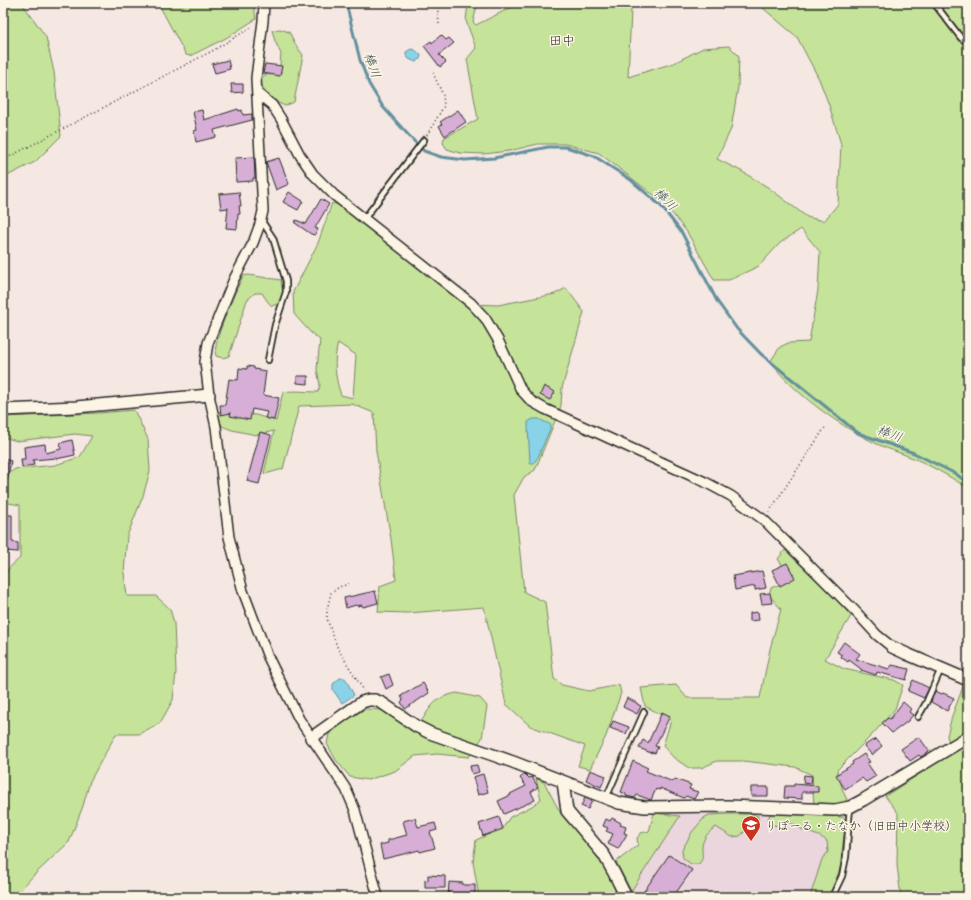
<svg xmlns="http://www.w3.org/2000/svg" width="971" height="900" font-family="'Patrick Hand','Klee One',sans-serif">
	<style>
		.built { fill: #ecd6de }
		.green { fill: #c6e39a; stroke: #788762; fill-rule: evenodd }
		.water { fill: #89d3e9; stroke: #63909d }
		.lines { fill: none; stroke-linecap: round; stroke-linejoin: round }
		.stream { stroke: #63909d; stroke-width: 3 }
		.building { fill: #d7afd6; stroke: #2b2b2b }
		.service-casing { stroke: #2b2b2b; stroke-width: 8 }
		.minor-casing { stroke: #2b2b2b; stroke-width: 12 }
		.tertiary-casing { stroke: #2b2b2b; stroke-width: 14 }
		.path { stroke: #2b2b2b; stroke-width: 1.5; stroke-dasharray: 1 3; stroke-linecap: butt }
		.service { stroke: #fcf5e5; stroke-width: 4.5 }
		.minor { stroke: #fcf5e5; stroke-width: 9 }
		.tertiary { stroke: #fcf5e5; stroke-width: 11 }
		.labels { text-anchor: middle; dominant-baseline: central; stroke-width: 3; stroke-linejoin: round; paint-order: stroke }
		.poi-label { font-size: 12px; fill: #2b2b2b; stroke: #fcf5e5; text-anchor: start }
		.neighbourhood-label { font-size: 13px; fill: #2b2b2b; stroke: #fcf5e5 }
		.water-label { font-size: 13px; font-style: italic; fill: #42555a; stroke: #fcf5e5 }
	</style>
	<rect width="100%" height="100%" fill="#f5e7e2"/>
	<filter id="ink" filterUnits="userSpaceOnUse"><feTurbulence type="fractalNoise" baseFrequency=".025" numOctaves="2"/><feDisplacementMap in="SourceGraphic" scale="8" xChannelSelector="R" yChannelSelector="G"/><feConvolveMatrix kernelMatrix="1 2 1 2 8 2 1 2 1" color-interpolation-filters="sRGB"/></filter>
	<g filter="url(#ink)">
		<path class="built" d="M677 811 686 814 731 812 800 813 835 816 846 813 848 815 842 868 831 897H633L629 887Z"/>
		<path class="green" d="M3 3H22L46 37 54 72 61 136 35 162 3 178Z
			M158 3H253L256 19 226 38 190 56 186 55Z
			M468 3H479L477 6 473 22 476 25 520 3H630L631 11 628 77 674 63 703 48 729 46 739 56 738 87 731 129 717 159 741 171 769 188 807 217 824 221 838 204 841 144 829 105 819 79 797 37 757 3H968V488C955 480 942 472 928 465 910 455 890 451 871 441 835 423 796 394 770 362L780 347 788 343 809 342 818 290 820 252 801 229 780 243 759 266 729 280H714L687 232 664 203 599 153 565 144H538L509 151 484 154 460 153 447 149 443 143 444 138 478 119 467 59 476 48 466 21Z
			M280 29 289 32 297 47 303 55 294 102 285 106C271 100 263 94 260 79L265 75 279 74 281 54 275 41 272 30Z
			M332 203 340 205 468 304 498 305 555 294 566 288 584 312 562 388 561 406 535 470 524 477 514 495 524 592 545 602 554 679 562 685 589 691 619 685 621 693 606 736 590 769 578 766 585 746 530 726 506 704 484 607 408 613 378 612 380 586 396 580 391 539 376 451 374 413 352 404 299 406 283 469 265 474 264 473 274 431 256 435 232 430 222 426 218 417 219 412 256 415 276 421 283 392C295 390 306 392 318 392L320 385 317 369 320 340 310 332 294 314 293 292 318 243ZM338 343 356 355 353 398 341 395C335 379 333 360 338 343Z
			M248 275 281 280 283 294 280 303 272 306 268 302 262 293H255L247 300 229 356 223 358 216 356C211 345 236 290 243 276Z
			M134 410 148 439 150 471 143 496 127 536 124 573 127 596H156L170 609 174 623 176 672 173 700 160 723 139 734H116L90 781 83 806 69 842 33 876 14 897H3V577L9 568 20 558V505L3 502V475L5 476 15 469 55 465 80 457 92 436 75 434 17 441 3 437V417L99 413Z
			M785 550 838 601 851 616 825 659 844 669 894 680 903 685 895 709 871 736 837 770 843 791 847 800 837 806H814L812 775 795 767 743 761H717L701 768H689L674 758 663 746 671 720 645 706 641 688 676 685 687 698H760L770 649 781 609 769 595 771 588 792 579 778 559Z
			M964 684 968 686V730L949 743 947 736 952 716Z
			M457 693 480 698 487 706 482 738 469 757 437 754 415 756 395 771 368 780 350 777 336 760 327 744 329 734 344 721 365 709 383 710 402 722H421C432 704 436 697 457 693Z
			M968 743V897H901L897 865 898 813 885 796Z
			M536 779 544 782 561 814 588 843 609 875 618 897H479L473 862 476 840 503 828 510 817 532 806 541 799Z
			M654 813 680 816 631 891 616 862 638 845 637 838 641 833 649 831Z
			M728 814H750L758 816V822L747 829 740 836 732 837 716 827C709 831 702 839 702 848 702 856 704 857 699 864H691L683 858 682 850 692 832 704 818 709 815Z
			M770 814H802L843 817 846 820 840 869 829 897H810L822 859 828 852 827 841C818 834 813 835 803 830 794 825 797 824 785 823L780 826 772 825 768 820Z"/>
		<path class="water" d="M411 49 415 50 421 55 420 59 416 62 409 59 406 55V52Z
			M533 419H539L551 425 550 429 538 457 534 463H530L528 427V422Z
			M340 678H345L354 695 342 703 333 690V684Z"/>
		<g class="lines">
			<path class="stream" d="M346 3 360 60 369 84 383 107 411 138 424 151 441 157 465 160 494 158 548 147H566L594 156 631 180 661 206 682 233 717 301 737 329 761 354 858 433 914 453 956 474 968 483"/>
		</g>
		<path class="building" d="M441 35 446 40 449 38 454 43 439 55 446 62 440 67 424 46 431 41 432 43Z
			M228 60 230 69 215 73 212 64Z
			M265 64 282 66 280 76 263 73Z
			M231 84H243V92L232 93Z
			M238 109 239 111 242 110 243 115 252 114V120L214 130 216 137 196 142 194 131 197 130 193 112 202 110 204 120Z
			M458 110 466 122 445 136 439 126 442 124 440 122Z
			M254 157 255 178H253V181L236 182 235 158Z
			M279 158 289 184 276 190 266 162Z
			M239 192 241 206H239L240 214H238L237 229 226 228 228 208 221 209 219 194Z
			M289 192 303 201 298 210 283 202Z
			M321 199 329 204 315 228 318 229 315 235 311 234 295 223 296 220 306 224Z
			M247 366 254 367V369L266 371 263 395 279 398 274 420 265 418 267 412 252 409 250 420 230 416 231 413 221 415 220 405H225L229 379 238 380 239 368 247 369Z
			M297 376H308V384L297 383Z
			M544 386 555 392 550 400 540 395Z
			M260 432 271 435 259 484 247 481Z
			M72 440 75 455 56 459V458L33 460 34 465 22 467 21 459H25L24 447 45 444 46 453 61 449 60 443Z
			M3 459 11 461 7 482H3Z
			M3 515H12V542L18 543V552L4 551 6 531H3Z
			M787 563 795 578 780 586 772 570Z
			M762 571 766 588 755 590V586L735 590 733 576Z
			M375 591 378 603 363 607 362 605 357 606 356 605 346 608 344 598Z
			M770 593 772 603 762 604 760 594Z
			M758 612 759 620 750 621V613Z
			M844 642 860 654 856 659 889 669 892 665 909 669 906 680 877 672 876 675 861 670V669L849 660 848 662 841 657 842 655 837 652Z
			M389 674 393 685 386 689 381 677Z
			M913 680 929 688 924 698 908 691Z
			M423 683 429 693 405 709 401 702 403 700 401 696Z
			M935 691 942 694 943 693 954 698 947 711 931 702Z
			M627 698 637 703V704L641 706 637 714 623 707Z
			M903 702 911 709 909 712 913 715 908 721 892 733 882 723 888 718 890 719Z
			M662 712 670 716 655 746 658 747 655 753 651 752V753L639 748 643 740 648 743Z
			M613 721 629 727 626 734 610 728Z
			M919 737 929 751 921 757 919 755 910 761 901 749Z
			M876 739 882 746 872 755 864 746 873 740 874 741Z
			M864 754 870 762 867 763 876 776 866 782 862 778 845 789 836 775 853 764 852 762Z
			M633 761 648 768 646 771 673 782 675 779 691 785 689 789 698 792 694 799 686 796 684 798 660 788V790L656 789 651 800 637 795 635 798 626 796V794L621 792Z
			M477 765 479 772 472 774 470 766Z
			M590 770 606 776 601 787 586 780Z
			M483 774 488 792 478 795 473 777Z
			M525 774 529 778 532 777 538 787 531 792 535 800 504 814 498 801 511 795 510 794 526 786 520 778Z
			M804 775 812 776 811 784 803 783Z
			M794 784 818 786V792H802V799L784 798 785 786H794Z
			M751 787H768V796H751Z
			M585 798 592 801 588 809 581 806Z
			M499 817 503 829 483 836 479 824Z
			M415 818 418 827 435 823 437 830 430 832 435 848 420 852 419 850 408 853 383 859 380 845 388 843V840L407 835 403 821Z
			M612 818 621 823 620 825 626 827 624 833 627 834 618 849 608 844 613 834 606 831 608 828 603 826 606 819 610 821Z
			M669 855 692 870 673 897H640Z
			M428 875 445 876V888H425V880L428 881Z
			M449 882 463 883V885H475V897H448Z"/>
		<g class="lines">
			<g class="service-casing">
				<path id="service" d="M934 3 961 38 968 42
					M364 219 424 140
					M261 220 273 238 286 281V292L275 325 268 360
					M918 717 926 703 941 669
					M606 798 644 712
					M832 897 842 876 846 857 850 807"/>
			</g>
			<g class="minor-casing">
				<path id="minor" d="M264 3 263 21 256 78 263 211 260 224 253 243 234 279 208 343 205 362 209 395 216 427 229 537 243 591 268 657 299 719 346 789 355 810 378 897
					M257 93 272 105 281 119 300 155 313 174 334 195 471 303 485 318 498 340 521 390 531 401 545 409 705 482 731 496 764 520 856 612 877 635 892 647"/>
			</g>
			<g class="tertiary-casing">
				<path id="tertiary" d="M3 410 76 407 209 395
					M892 647 907 654 968 680
					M311 738 362 702 369 700H375L382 703 416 726 430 733 513 762 619 803 645 807 728 806 835 810 850 807 863 800 968 737
					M563 782 567 811 604 855 614 873 626 897"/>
			</g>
			<path class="path" d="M437 3 439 24
				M427 135 444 106 443 95 432 71
				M3 160 212 51 252 27
				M769 512 826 426
				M349 584 339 587 331 593 327 610V619L338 649 364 691"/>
			<use href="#service" class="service"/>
			<use href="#minor" class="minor"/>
			<use href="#tertiary" class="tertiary"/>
		</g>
	</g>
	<defs>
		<g id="school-pin" transform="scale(1)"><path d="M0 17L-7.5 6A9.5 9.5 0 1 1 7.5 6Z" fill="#c8321e" stroke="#fcf5e5"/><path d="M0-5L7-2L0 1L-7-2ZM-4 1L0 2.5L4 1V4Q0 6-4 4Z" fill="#fff"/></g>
	</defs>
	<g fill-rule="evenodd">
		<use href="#school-pin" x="751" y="825"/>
	</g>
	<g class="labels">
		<g class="poi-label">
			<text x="765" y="825">りぼーる・たなか（旧田中小学校）</text>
		</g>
		<g class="neighbourhood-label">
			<text x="562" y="40">田中</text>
		</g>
		<g class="water-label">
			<text transform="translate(373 65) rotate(71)">棒川</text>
			<text transform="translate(666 199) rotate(46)">棒川</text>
			<text transform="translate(890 433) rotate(20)">棒川</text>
		</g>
	</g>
	<rect width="971" height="900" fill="none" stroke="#fcf5e5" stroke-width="16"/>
	<rect x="8" y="8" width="955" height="884" fill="none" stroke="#2b2b2b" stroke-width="1.5" filter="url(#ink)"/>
</svg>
